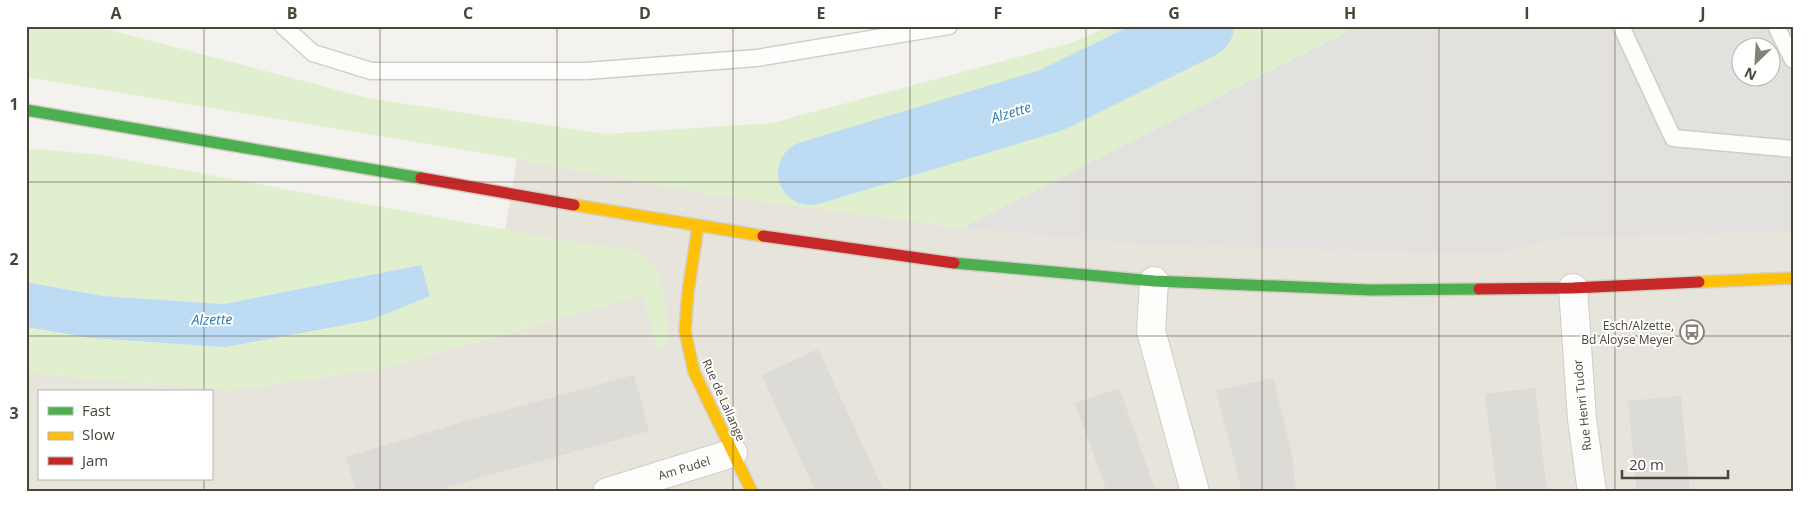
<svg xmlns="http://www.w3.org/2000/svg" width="1819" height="518" font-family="'Open Sans',sans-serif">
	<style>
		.residential { fill: #e7e4db; fill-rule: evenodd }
		.green { fill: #e0efce }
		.parking { fill: #e3e1dd; fill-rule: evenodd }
		.water { fill: #bddcf3 }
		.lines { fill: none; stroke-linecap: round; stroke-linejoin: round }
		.river { stroke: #bddcf3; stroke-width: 64 }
		.building { fill: #dddbd6 }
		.lane-casing { stroke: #cfcdc8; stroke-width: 19 }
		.street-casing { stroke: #cfcdc8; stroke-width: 30 }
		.fast-casing { stroke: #d3cfc4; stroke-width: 14 }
		.slow-casing { stroke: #d3cfc4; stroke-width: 14 }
		.jam-casing { stroke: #d3cfc4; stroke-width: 14 }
		.lane { stroke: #fdfdfc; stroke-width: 16 }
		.street { stroke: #fdfdfc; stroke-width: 28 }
		.fast { stroke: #4caf50; stroke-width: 11 }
		.slow { stroke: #ffc107; stroke-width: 11 }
		.jam { stroke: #c62828; stroke-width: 11 }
		.grid { fill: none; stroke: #4b4438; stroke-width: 1; stroke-opacity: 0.55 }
		.labels { text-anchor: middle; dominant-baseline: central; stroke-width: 4; stroke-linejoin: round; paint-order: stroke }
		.poi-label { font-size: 12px; fill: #4b4438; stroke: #fff; text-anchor: end }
		.street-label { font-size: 12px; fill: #4b4438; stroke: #fff }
		.water-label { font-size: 14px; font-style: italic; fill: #2979b5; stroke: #fff }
		.neatline { fill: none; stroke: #4b4438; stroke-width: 2 }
		.grid-label { font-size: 16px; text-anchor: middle; font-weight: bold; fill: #4b4438 }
	</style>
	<rect width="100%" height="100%" fill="#f3f2ee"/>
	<path class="residential" d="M517 159 702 193 962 228 1156 246 1498 254 1562 238 1793 232V492H26V372L88 379 233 390 380 369 643 295 658 351 668 339 628 249 594 246 505 230ZM39 392H211V479H39Z"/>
	<path class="green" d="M26 26H95L367 98 605 134 772 123 1074 42 1110 26H1358L962 228 702 193 517 159 26 77Z
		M39 149 101 155 594 246C605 247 618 246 629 249 669 260 665 305 668 339L658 352 643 295 380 369 233 390 88 379 26 372V327L93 338 430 296 420 265 224 304 103 296 26 282V151Z"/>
	<path class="parking" d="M1358 26H1793V232L1562 238 1498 254 1156 246 962 228ZM1742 48H1772V78H1742Z"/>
	<path class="water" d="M421 265 430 296 371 320 225 347 92 338 26 327V282L103 296 224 304Z"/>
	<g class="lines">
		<path class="river" d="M810 173 1052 100 1202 26"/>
	</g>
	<path class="building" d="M818 349 853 424 884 492H816L779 413 762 375Z
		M634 375 649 431 429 492H356L346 457 466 421Z
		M1273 378 1292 454 1296 492H1242L1216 391Z
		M1119 388 1136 435 1156 492H1107L1101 475 1075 403Z
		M1535 388 1547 492H1497L1485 394Z
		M1681 396 1690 492H1637L1628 401Z"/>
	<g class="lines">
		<g class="lane-casing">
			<path id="lane" d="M283 26 313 53 371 71H586L757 58 949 26
				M1621 26 1673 138 1793 149
				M1776 26 1793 60"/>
		</g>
		<g class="street-casing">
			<path id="street" d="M1154 281 1151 331 1195 492
				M1573 288 1582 419 1592 492
				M607 492 733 453"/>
		</g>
		<g class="fast-casing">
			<path id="fast" d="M26 110 421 178
				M954 263 1154 281 1370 290 1479 289"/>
		</g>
		<g class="slow-casing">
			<path id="slow" d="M574 205 763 236
				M698 226 688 292 685 331 694 372 752 492
				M1699 282 1793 278"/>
		</g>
		<g class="jam-casing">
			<path id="jam" d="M421 178 574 205
				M763 236 954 263
				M1479 289 1573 288 1699 282"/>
		</g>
		<use href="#lane" class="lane"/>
		<use href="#street" class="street"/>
		<use href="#fast" class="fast"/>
		<use href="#slow" class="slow"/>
		<use href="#jam" class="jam"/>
	</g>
	<path class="grid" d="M204 26V392M380 26V492M557 26V492M733 26V492M910 26V492M1086 26V492M1262 26V492M1439 26V492M1615 26V492M26 182H1793M26 336H1793M204 479V492"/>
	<defs>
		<g id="bus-ring" transform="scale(1.25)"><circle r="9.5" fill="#fff" stroke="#868178" stroke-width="1.5"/><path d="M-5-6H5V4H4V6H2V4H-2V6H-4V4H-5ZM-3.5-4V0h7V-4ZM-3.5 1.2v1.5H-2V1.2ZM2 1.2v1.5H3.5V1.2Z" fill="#868178"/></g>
	</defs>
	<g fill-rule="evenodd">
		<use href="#bus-ring" x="1692" y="332"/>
	</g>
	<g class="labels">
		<g class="poi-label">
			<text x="1674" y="325">Esch/Alzette,<tspan x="1674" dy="14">Bd Aloyse Meyer</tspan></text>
		</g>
		<g class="street-label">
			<text transform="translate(724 400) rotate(66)">Rue de Lallange</text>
			<text transform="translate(1582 405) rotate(-96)">Rue Henri Tudor</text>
			<text transform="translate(684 468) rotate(-17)">Am Pudel</text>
		</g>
		<g class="water-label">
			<text transform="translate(1011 112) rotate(-17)">Alzette</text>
			<text transform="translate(212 319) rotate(-1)">Alzette</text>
		</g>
	</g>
	<rect width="1819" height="518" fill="none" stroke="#ffffff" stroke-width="55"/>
	<rect x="38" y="390" width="175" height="90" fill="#ffffff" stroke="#b7b4af"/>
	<rect x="48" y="407" width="25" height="8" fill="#4caf50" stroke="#b7b4af"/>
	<text x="82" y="416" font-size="15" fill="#4b4438">Fast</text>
	<rect x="48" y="432" width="25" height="8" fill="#ffc107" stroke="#b7b4af"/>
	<text x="82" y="440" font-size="15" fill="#4b4438">Slow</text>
	<rect x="48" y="457" width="25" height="8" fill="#c62828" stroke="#b7b4af"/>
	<text x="82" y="466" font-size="15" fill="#4b4438">Jam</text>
	<g transform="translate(1756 62) rotate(205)"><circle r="24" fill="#ffffff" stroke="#b7b4af"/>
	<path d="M0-4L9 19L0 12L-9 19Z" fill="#868178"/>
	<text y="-8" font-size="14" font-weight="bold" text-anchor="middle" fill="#4b4438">N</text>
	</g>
	<path d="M1622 470v8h106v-8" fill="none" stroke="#4b4438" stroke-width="2.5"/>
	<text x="1629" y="470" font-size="15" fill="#4b4438" stroke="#ffffff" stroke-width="4" paint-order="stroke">20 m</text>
	<rect x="28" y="28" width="1764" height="462" class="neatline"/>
	<g class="grid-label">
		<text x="116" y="19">A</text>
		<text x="292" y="19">B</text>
		<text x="468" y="19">C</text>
		<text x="645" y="19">D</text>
		<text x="821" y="19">E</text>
		<text x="998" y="19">F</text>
		<text x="1174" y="19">G</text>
		<text x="1350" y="19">H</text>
		<text x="1527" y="19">I</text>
		<text x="1703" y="19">J</text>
		<text x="14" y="110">1</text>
		<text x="14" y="265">2</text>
		<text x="14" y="419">3</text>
	</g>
</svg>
